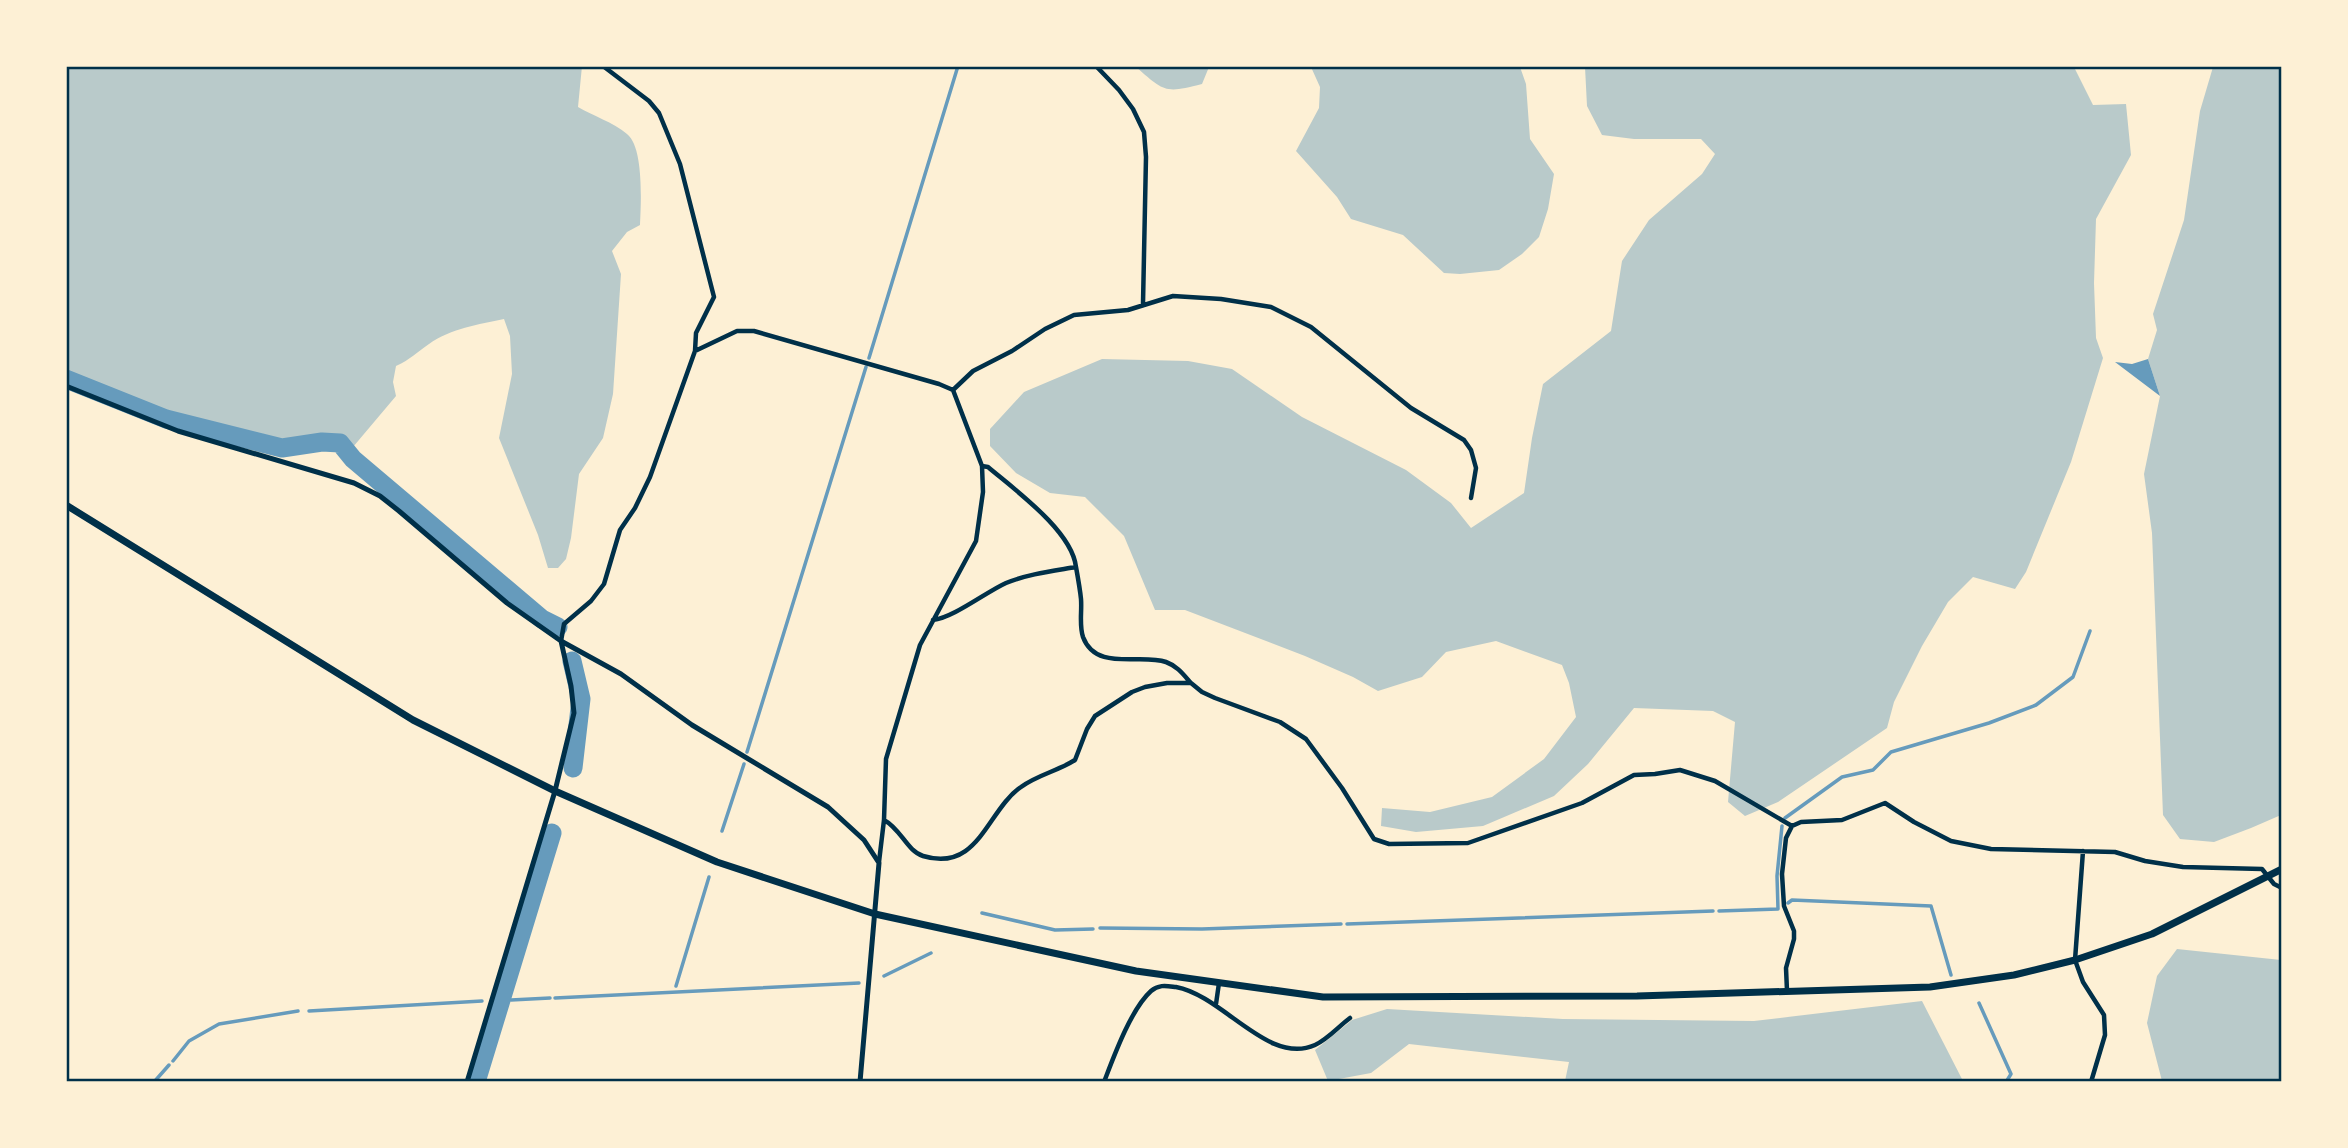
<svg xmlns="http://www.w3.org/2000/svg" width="2348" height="1148" font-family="'Alegreya Sans',sans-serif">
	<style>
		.green { fill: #b9caca }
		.water { fill: #669bbc }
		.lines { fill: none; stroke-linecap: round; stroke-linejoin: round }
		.stream { stroke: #669bbc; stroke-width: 3.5 }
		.river { stroke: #669bbc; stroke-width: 19 }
		.minor { stroke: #003049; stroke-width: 4.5 }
		.tertiary { stroke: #003049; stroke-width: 5 }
		.primary { stroke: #003049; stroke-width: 7 }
		.neatline { fill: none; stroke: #003049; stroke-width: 2.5 }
	</style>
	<rect width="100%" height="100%" fill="#fdf0d5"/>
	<path class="green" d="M582 66 578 107C593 116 613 122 627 134 644 147 641 204 640 225L627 232 612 251 621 274 613 394 603 438 579 474 571 538 566 559 558 568H548L538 535 499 438 512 374 510 336 504 319C479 324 450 329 429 344 416 353 411 359 396 366L393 382 396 396 353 447 273 440 170 412 67 372V67Z
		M1136 67H1209L1202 84C1164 94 1164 91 1136 67Z
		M1311 67H1520L1526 84 1530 139 1554 174 1548 209 1539 237 1522 254 1499 270 1460 274 1444 273 1403 235 1351 219 1337 197 1296 151 1319 108 1320 87Z
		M1585 67H2074L2093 105 2126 104 2131 155 2096 219 2094 283 2096 338 2103 358 2071 462 2026 572 2015 589 1973 577 1948 602 1922 646 1894 702 1887 728 1778 802 1745 816 1728 802 1735 722 1713 711 1634 708 1588 764 1554 796 1483 826 1416 832 1381 826 1382 808 1430 812 1492 797 1544 759 1576 717 1569 683 1562 665 1496 641 1446 652 1422 677 1378 691 1353 677 1305 656 1185 610H1155L1124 536 1085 497 1050 493 1016 473 990 446V429L1024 392 1102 359 1188 361 1232 369 1302 417 1406 470 1451 503 1471 528 1524 493 1532 438 1543 384 1611 331 1622 261 1649 220 1702 174 1715 154 1701 139H1634L1602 135 1587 106Z
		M2213 67H2281V815L2251 828 2214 842 2180 839 2163 815 2152 533 2144 474 2160 396 2148 359 2157 330 2153 314 2184 220 2200 111Z
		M2177 949 2281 960V1081H2162L2147 1023 2157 976Z
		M1922 1001 1963 1081H1565L1569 1062 1409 1044 1371 1073 1328 1081 1315 1050 1352 1020 1387 1009 1563 1019 1754 1021Z"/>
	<path class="water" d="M2148 359 2160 396 2115 362 2132 364Z"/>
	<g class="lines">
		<path class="stream" d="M869 358 958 66
			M747 752 866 367
			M1785 818 1842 777 1873 770 1891 752 1989 723 2036 705 2073 677 2090 631
			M722 831 744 764
			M1788 903 1792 900 1931 906 1951 975
			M1778 909 1777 876 1782 826
			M1719 911 1778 909
			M982 913 1055 930 1093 929
			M1347 924 1713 911
			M1100 928 1202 929 1341 924
			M884 976 931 953
			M676 986 709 877
			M555 998 859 983
			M511 1000 550 998
			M1979 1003 2011 1074 2006 1082
			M309 1011 482 1001
			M173 1061 189 1041 219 1024 298 1011
			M154 1082 169 1065"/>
		<path class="river" d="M66 379 166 419 282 448 322 442 340 443 353 459 542 619 558 627
			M572 661 581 699 573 768
			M476 1082 552 833"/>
		<path class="minor" d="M1096 66 1119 90 1133 109 1144 132 1146 157 1143 304
			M695 351 737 331H754L939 384 953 390 982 466 983 492 976 541 920 645 886 759 884 820 879 862
			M953 390 973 371 1012 351 1045 329 1074 315 1128 310 1173 296 1221 299 1271 307 1311 327 1411 408 1464 440 1471 450 1476 468 1471 498
			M1076 567C1078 578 1080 589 1081 599 1082 612 1079 625 1083 637 1096 672 1140 653 1166 662 1177 666 1183 674 1190 682
			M933 620C953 618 986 592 1006 583 1028 574 1053 571 1076 567 1072 531 1015 490 988 467L982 466
			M561 641 564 624 591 601 604 584 620 530 635 508 650 477 695 351 696 333 714 297 680 164 659 113 649 101 603 66
			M884 820C901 829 907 851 923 856 979 873 987 810 1021 787 1037 775 1058 771 1075 760L1087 729 1095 716 1132 692 1145 687 1167 683H1191L1202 692 1215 698 1280 722 1306 739 1342 788 1374 839 1389 844 1468 843 1582 803 1634 775 1655 774 1680 770 1715 781 1792 826
			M2083 851 2075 960 2083 982 2104 1015 2105 1035 2091 1082
			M1787 991 1786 968 1794 939V931L1784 906 1782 874 1786 838 1792 826 1801 822 1842 820 1885 803 1914 822 1951 841 1991 849 2115 852 2145 861 2183 867 2262 869 2274 884 2282 888
			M1216 1004 1219 983
			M1104 1082C1114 1056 1131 1009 1151 991 1159 984 1167 986 1176 987 1224 996 1268 1066 1315 1045 1328 1039 1339 1026 1350 1018"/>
		<path class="tertiary" d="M66 386 178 431 354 483 380 496 399 511 507 603 561 641 621 674 692 725 828 807 864 840 879 863 860 1082
			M467 1082 555 791 574 713 571 686 561 641"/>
		<path class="primary" d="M66 505 413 720 555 791 717 862 875 914 1136 971 1323 997 1637 996 1930 987 2014 975 2075 960 2152 934 2282 869"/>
	</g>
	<rect width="2348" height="1148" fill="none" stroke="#fdf0d5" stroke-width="136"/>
	<rect x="68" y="68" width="2212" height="1012" class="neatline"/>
</svg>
